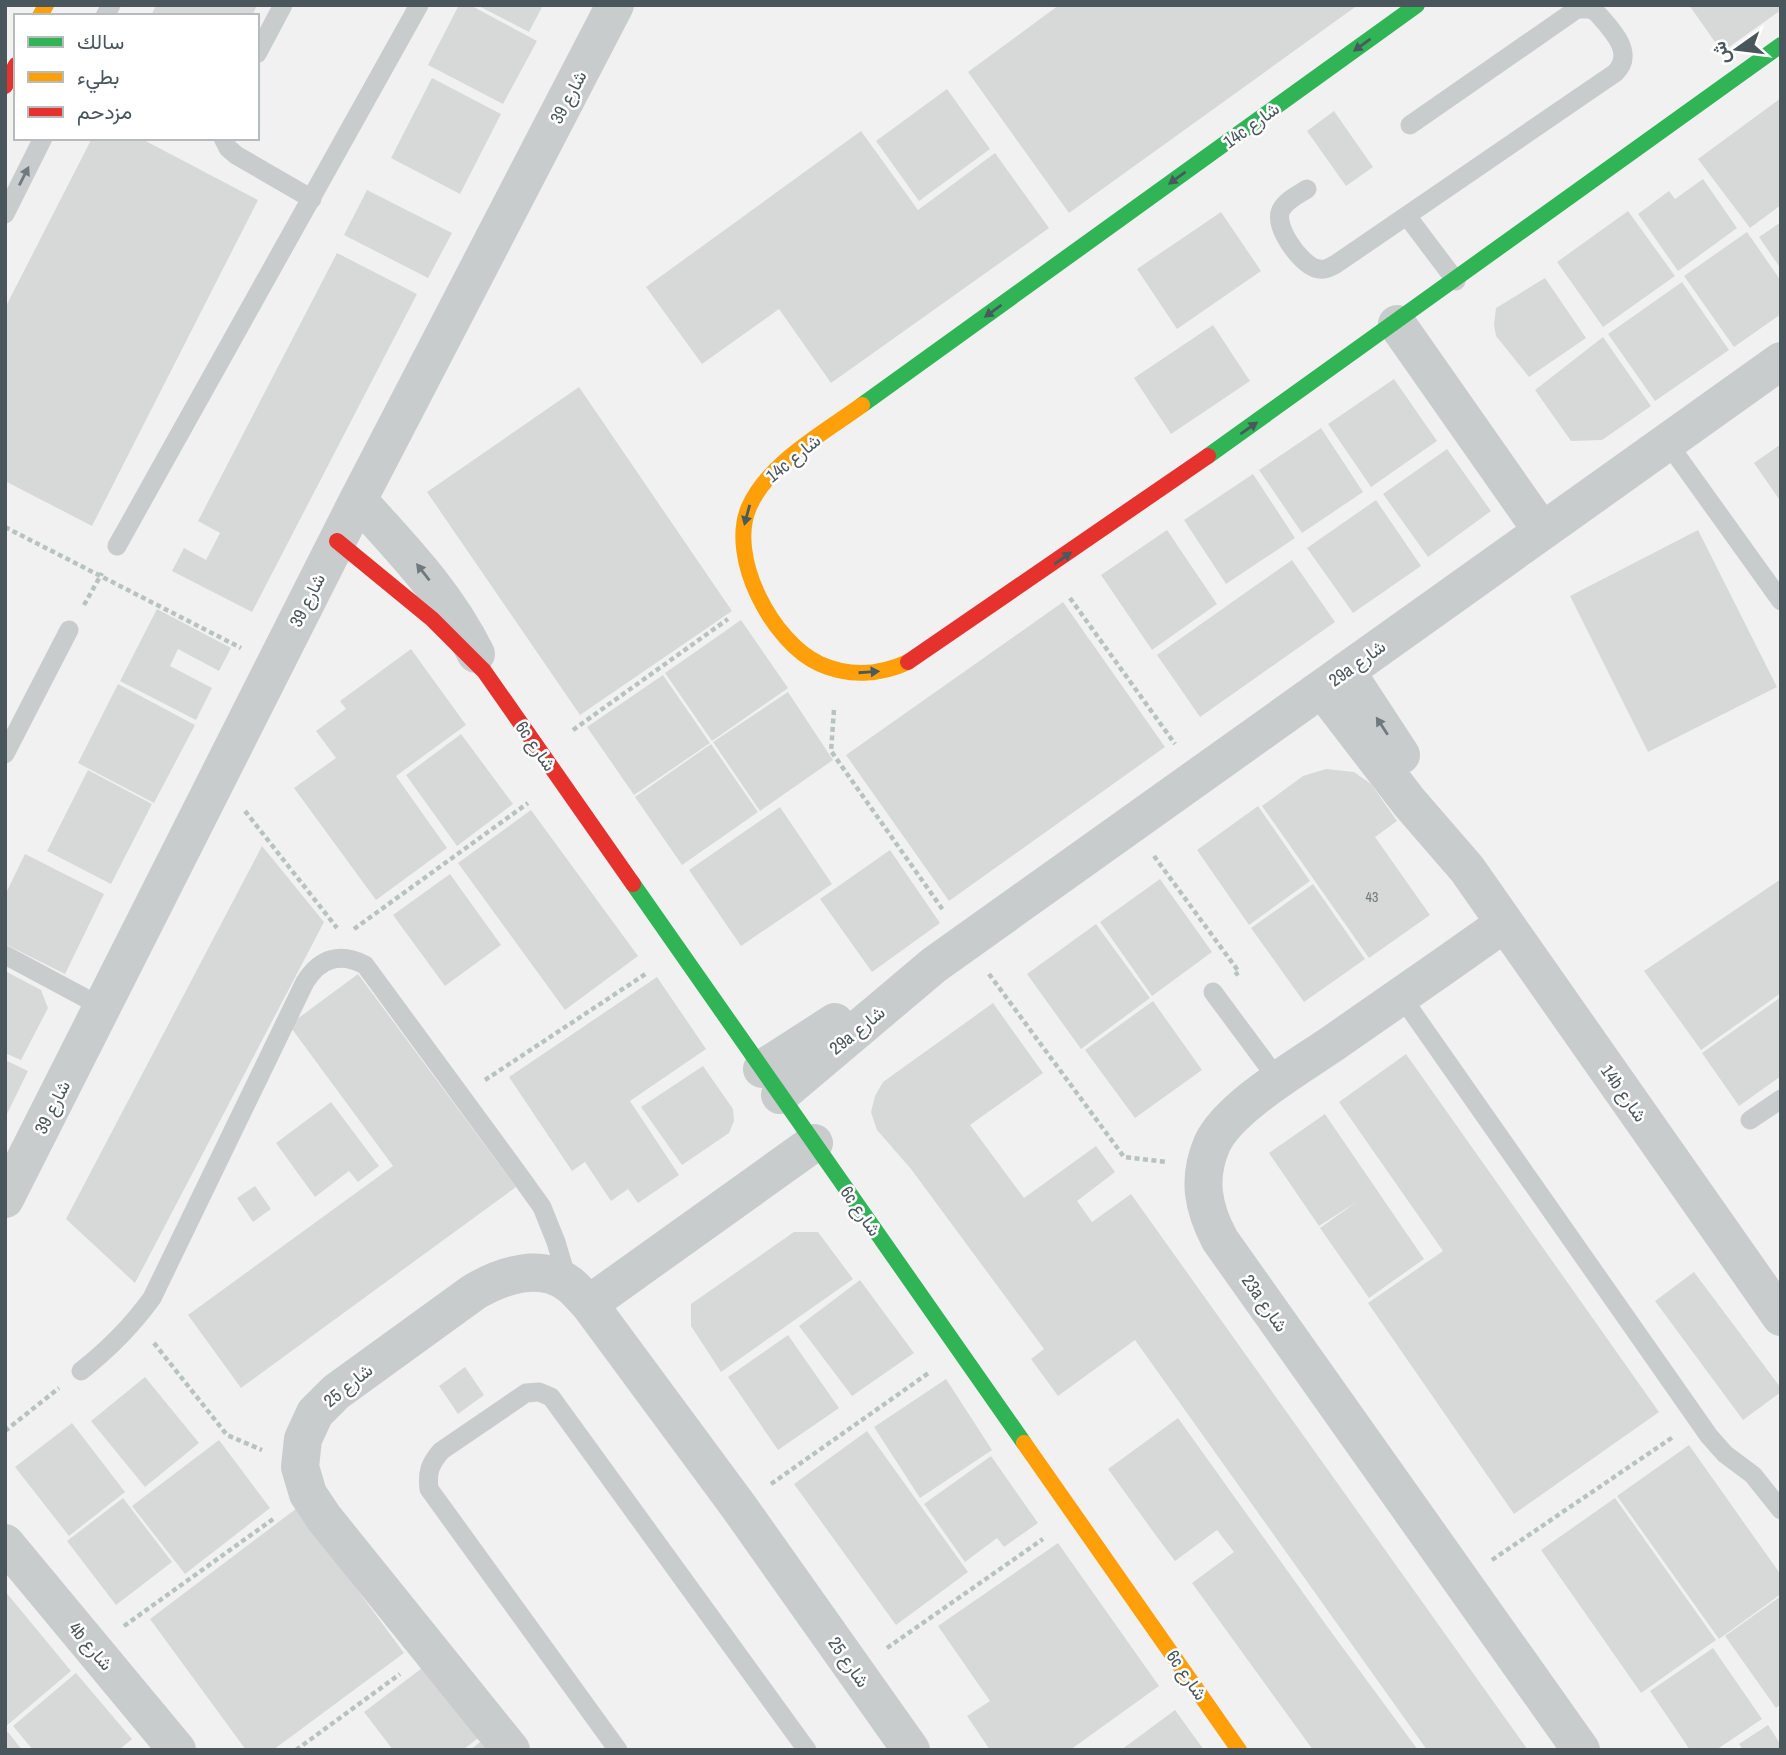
<svg xmlns="http://www.w3.org/2000/svg" width="1786" height="1755" font-family="'Archivo Narrow',Vazirmatn,sans-serif">
	<style>
		.building { fill: #d7d9d9 }
		.lines { fill: none; stroke-linecap: round; stroke-linejoin: round }
		.path { stroke: #b8c3be; stroke-width: 4.5; stroke-dasharray: 5 3.5; stroke-linecap: butt }
		.lane { stroke: #c8cccd; stroke-width: 19 }
		.street { stroke: #c8cccd; stroke-width: 38 }
		.fast { stroke: #30b455; stroke-width: 16 }
		.slow { stroke: #ff9f0a; stroke-width: 16 }
		.jam { stroke: #e5322d; stroke-width: 16 }
		.oneway { fill: #485b5c }
		.oneway2 { fill: #6f797e }
		.labels { text-anchor: middle; dominant-baseline: central; stroke-width: 5; stroke-linejoin: round; paint-order: stroke }
		.number-label { font-size: 14px; fill: #6e787c }
		.street-label { font-size: 18px; fill: #49565c; stroke: #fff }
	</style>
	<rect width="100%" height="100%" fill="#f1f1f1"/>
	<path class="building" d="M156 5H257L252 16H151Z
		M459 5H470L537 41 503 104 428 65Z
		M477 5H543L529 32Z
		M1059 5H1358L1069 213 968 72Z
		M1689 5H1781V10L1722 52Z
		M432 78 501 114 460 194 391 158Z
		M947 89 990 149 919 201 876 141Z
		M1781 98V205L1750 228 1698 159Z
		M1334 111 1373 167 1346 186 1307 131Z
		M861 131 918 210 995 153 1049 228 831 383 779 309 702 364 646 287Z
		M92 138H140L258 200 92 526 5 481V308Z
		M1703 179 1737 228 1678 271 1638 214 1669 191 1675 199Z
		M367 190 452 233 428 278 344 235Z
		M1628 211 1675 276 1603 327 1557 262Z
		M1221 212 1261 271 1177 329 1137 269Z
		M1781 222V269L1759 237Z
		M1747 232 1781 281V314L1734 347 1684 276Z
		M337 253 417 294 252 612 172 571 184 548 206 560 220 533 198 521Z
		M1545 278 1586 338 1529 377 1496 336 1494 325 1496 308Z
		M1682 282 1729 350 1655 401 1608 334Z
		M1213 325 1250 381 1171 434 1134 378Z
		M1603 337 1651 406 1602 440 1571 441 1535 390Z
		M1394 379 1437 441 1371 487 1328 424Z
		M579 387 732 611 580 715 427 492Z
		M1321 428 1363 492 1302 533 1259 470Z
		M1781 444V502L1754 463Z
		M1447 449 1491 511 1428 557 1383 494Z
		M1253 474 1295 538 1226 584 1184 520Z
		M1376 500 1421 566 1353 613 1307 548Z
		M1167 530 1217 604 1152 650 1101 575Z
		M1698 530 1777 687 1648 752 1570 596Z
		M1292 560 1335 622 1200 717 1157 655Z
		M1063 602 1165 747 949 901 846 755Z
		M157 609 231 648 219 671 178 649 170 666 212 688 196 720 120 681Z
		M741 620 788 688 712 741 665 673Z
		M411 649 466 725 396 776 447 848 376 900 294 788 336 758 316 731 346 709 340 701Z
		M663 675 710 743 634 795 587 727Z
		M118 684 195 725 154 803 78 763Z
		M788 692 833 760 760 811 713 742Z
		M461 734 513 804 457 846 406 775Z
		M711 744 758 812 682 865 635 797Z
		M1326 769 1354 772 1371 784 1397 821 1375 837 1430 915 1369 958 1262 806 1303 776Z
		M88 770 152 804 111 884 47 851Z
		M1258 806 1310 881 1249 925 1197 850Z
		M780 807 832 884 741 946 689 870Z
		M531 810 638 956 565 1010 458 863Z
		M262 846 324 922 135 1283 66 1219Z
		M890 850 940 923 872 972 820 899Z
		M25 854 104 894 65 974 5 944V895Z
		M450 874 501 945 445 986 393 915Z
		M1160 879 1212 952 1152 996 1100 922Z
		M1781 879V993L1701 1050 1644 971Z
		M1313 884 1365 959 1304 1002 1251 928Z
		M1096 924 1150 998 1081 1049 1027 974Z
		M5 971 41 990 48 1008 21 1060 5 1053Z
		M358 974 516 1187 241 1388 188 1315 393 1166 289 1025Z
		M657 977 706 1049 630 1101 679 1175 638 1203 628 1189 611 1201 585 1162 572 1171 509 1077Z
		M1781 997V1076L1739 1106 1702 1053Z
		M1153 1001 1202 1070 1135 1118 1085 1050Z
		M993 1003 1043 1073 970 1125 1024 1198 1096 1146 1115 1172 1077 1201 1092 1222 1131 1194 1528 1750H1427L1135 1340 1058 1396 1031 1359 1044 1349 911 1169 877 1130 871 1112 875 1096 883 1082Z
		M1406 1054 1659 1412 1514 1514 1368 1303 1443 1251 1339 1102Z
		M5 1060 28 1071 5 1118Z
		M703 1066 733 1109 734 1121 729 1133 682 1165 641 1107Z
		M331 1102 379 1166 358 1182 349 1171 315 1197 276 1143Z
		M1325 1114 1424 1259 1369 1298 1320 1228 1358 1201 1319 1226 1269 1153Z
		M255 1186 271 1209 253 1222 237 1198Z
		M794 1232H818L853 1279 721 1372 691 1326V1304Z
		M1694 1272 1781 1388V1392L1743 1420 1655 1301Z
		M860 1280 914 1353 852 1396 799 1326Z
		M788 1335 839 1408 778 1450 728 1377Z
		M465 1367 484 1395 458 1414 439 1386Z
		M145 1377 199 1443 145 1487 91 1421Z
		M946 1379 992 1450 920 1498 874 1427Z
		M1178 1418 1329 1629 1418 1750H1313L1192 1583 1234 1552 1217 1530 1175 1561 1157 1537 1108 1469Z
		M72 1423 125 1492 69 1536 15 1467Z
		M867 1431 968 1572 896 1625 794 1484Z
		M219 1440 270 1508 185 1574 132 1506Z
		M1689 1445 1781 1575V1594L1719 1639 1617 1496Z
		M991 1456 1038 1523 1004 1547 997 1538 965 1562 924 1504Z
		M123 1498 172 1562 116 1605 67 1541Z
		M1615 1498 1716 1640 1641 1693 1541 1550Z
		M297 1508 404 1653 273 1750H246L150 1619Z
		M1058 1543 1159 1686 1070 1750H990L967 1716 990 1701 938 1626Z
		M5 1591 71 1671 5 1727Z
		M1781 1596V1704L1776 1708 1725 1636Z
		M1713 1648 1762 1719 1716 1750H1690L1650 1691Z
		M434 1659 488 1730 463 1750H393L364 1712Z
		M76 1673 132 1739 119 1750H33L13 1726Z
		M1175 1710 1204 1750H1121Z
		M1768 1725 1781 1745V1750H1743L1739 1744Z
		M494 1731 508 1750H470Z
		M8 1732 22 1750H5V1734Z"/>
	<g class="lines">
		<path class="path" d="M5 527 241 648
			M1070 598 1175 744
			M84 605 102 573
			M834 710 831 751 943 910
			M573 730 728 619
			M245 811 337 928
			M1154 856 1239 972 1235 975
			M354 929 528 803
			M989 974 1124 1157 1167 1162
			M485 1080 647 973
			M154 1343 227 1435 262 1450
			M5 1431 59 1388
			M771 1484 930 1372
			M1492 1560 1673 1437
			M124 1626 276 1517
			M887 1648 1043 1539
			M296 1750 400 1674"/>
		<path class="lane" d="M105 16 111 5
			M257 54 283 5
			M223 138 228 148 236 155 312 199
			M1307 189C1298 195 1286 200 1281 210 1273 226 1300 263 1315 268 1323 271 1329 268 1336 264L1615 73C1636 53 1611 29 1596 12L1590 9H1577L1410 125
			M5 214 43 138
			M1407 216 1456 281
			M1667 442 1781 601
			M117 546 419 5
			M5 754 69 630
			M5 955 102 1007
			M1213 992 1279 1081
			M1401 996 1709 1436 1725 1454 1753 1475 1781 1510
			M1750 1120 1781 1099
			M81 1371C109 1349 131 1327 152 1298L305 982C320 958 340 952 365 965L522 1179 542 1207 556 1242 568 1282
			M618 1750 429 1489C427 1472 430 1464 441 1451L526 1393 539 1392 551 1397 807 1750"/>
		<path class="street" d="M1397 324 1542 531
			M358 500C403 550 445 592 476 654
			M1346 671 1401 755
			M1322 689 1409 802 1467 869 1781 1317
			M1505 923C1450 962 1394 1001 1339 1039 1304 1064 1229 1106 1212 1144 1197 1179 1203 1208 1220 1240L1581 1750
			M762 1069 835 1022
			M780 1095 934 965 1781 361
			M5 1199 358 500 615 5
			M589 1304 814 1143
			M5 1543 177 1750
			M511 1750 324 1518 308 1494 300 1467 303 1439 315 1413 336 1392 474 1292C501 1276 540 1262 569 1284 576 1289 583 1298 589 1304L739 1507 911 1750"/>
		<path class="fast" d="M862 405 1417 5
			M1208 456 1781 45
			M633 884 1024 1443"/>
		<path class="slow" d="M40 16 46 5
			M862 405C825 432 768 463 749 507 727 557 773 643 820 664 849 677 880 675 908 662
			M1024 1443 1239 1750"/>
		<path class="jam" d="M5 86 16 65
			M337 541 432 619 484 671 633 884
			M908 662 1208 456"/>
	</g>
	<defs><path id="oneway-solid" d="M-6-.8H1V-3.2L6.5 0L1 3.2V.8H-6Z" transform="scale(1.75)"/></defs>
	<g class="oneway">
		<use href="#oneway-solid" transform="translate(1362 45) rotate(144)"/>
		<use href="#oneway-solid" transform="translate(1177 178) rotate(144)"/>
		<use href="#oneway-solid" transform="translate(993 311) rotate(144)"/>
		<use href="#oneway-solid" transform="translate(1249 428) rotate(-35)"/>
		<use href="#oneway-solid" transform="translate(747 515) rotate(105)"/>
		<use href="#oneway-solid" transform="translate(1063 558) rotate(-35)"/>
		<use href="#oneway-solid" transform="translate(869 672) rotate(-4)"/>
	</g>
	<g class="oneway2">
		<use href="#oneway-solid" transform="translate(24 176) rotate(-63)"/>
		<use href="#oneway-solid" transform="translate(423 572) rotate(-128)"/>
		<use href="#oneway-solid" transform="translate(1382 726) rotate(-123)"/>
	</g>
	<g class="labels">
		<g class="number-label">
			<text x="1372" y="897">43</text>
		</g>
		<g class="street-label">
			<text transform="translate(568 97) rotate(-62)">شارع 39</text>
			<text transform="translate(1251 125) rotate(-36)">14c شارع</text>
			<text transform="translate(793 458) rotate(-39)">14c شارع</text>
			<text transform="translate(307 600) rotate(-63)">شارع 39</text>
			<text transform="translate(1357 663) rotate(-36)">29a شارع</text>
			<text transform="translate(536 746) rotate(55)">6c شارع</text>
			<text transform="translate(857 1030) rotate(-39)">29a شارع</text>
			<text transform="translate(1624 1093) rotate(55)">14b شارع</text>
			<text transform="translate(52 1107) rotate(-63)">شارع 39</text>
			<text transform="translate(861 1211) rotate(55)">6c شارع</text>
			<text transform="translate(1265 1303) rotate(55)">23a شارع</text>
			<text transform="translate(348 1385) rotate(-39)">شارع 25</text>
			<text transform="translate(91 1646) rotate(50)">4b شارع</text>
			<text transform="translate(849 1662) rotate(55)">شارع 25</text>
			<text transform="translate(1187 1675) rotate(55)">6c شارع</text>
		</g>
	</g>
	<rect width="1786" height="1755" fill="none" stroke="#49565c" stroke-width="14"/>
	<rect x="14" y="14" width="245" height="126" fill="#ffffff" stroke="#b6bbbe" stroke-width="2"/>
	<rect x="28" y="37" width="35" height="10" fill="#30b455" stroke="#b6bbbe" stroke-width="2"/>
	<text x="77" y="49" font-size="21" fill="#49565c">سالك</text>
	<rect x="28" y="72" width="35" height="10" fill="#ff9f0a" stroke="#b6bbbe" stroke-width="2"/>
	<text x="77" y="84" font-size="21" fill="#49565c">بطيء</text>
	<rect x="28" y="107" width="35" height="10" fill="#e5322d" stroke="#b6bbbe" stroke-width="2"/>
	<text x="77" y="119" font-size="21" fill="#49565c">مزدحم</text>
	<g transform="translate(1737 49) rotate(256)" stroke="#ffffff" stroke-width="5" paint-order="stroke">
	<path d="M0-5L12 26L0 18L-12 26Z" fill="#49565c"/>
	<text y="-10" font-size="19" font-weight="bold" text-anchor="middle" fill="#49565c">ش</text>
	</g>
</svg>
